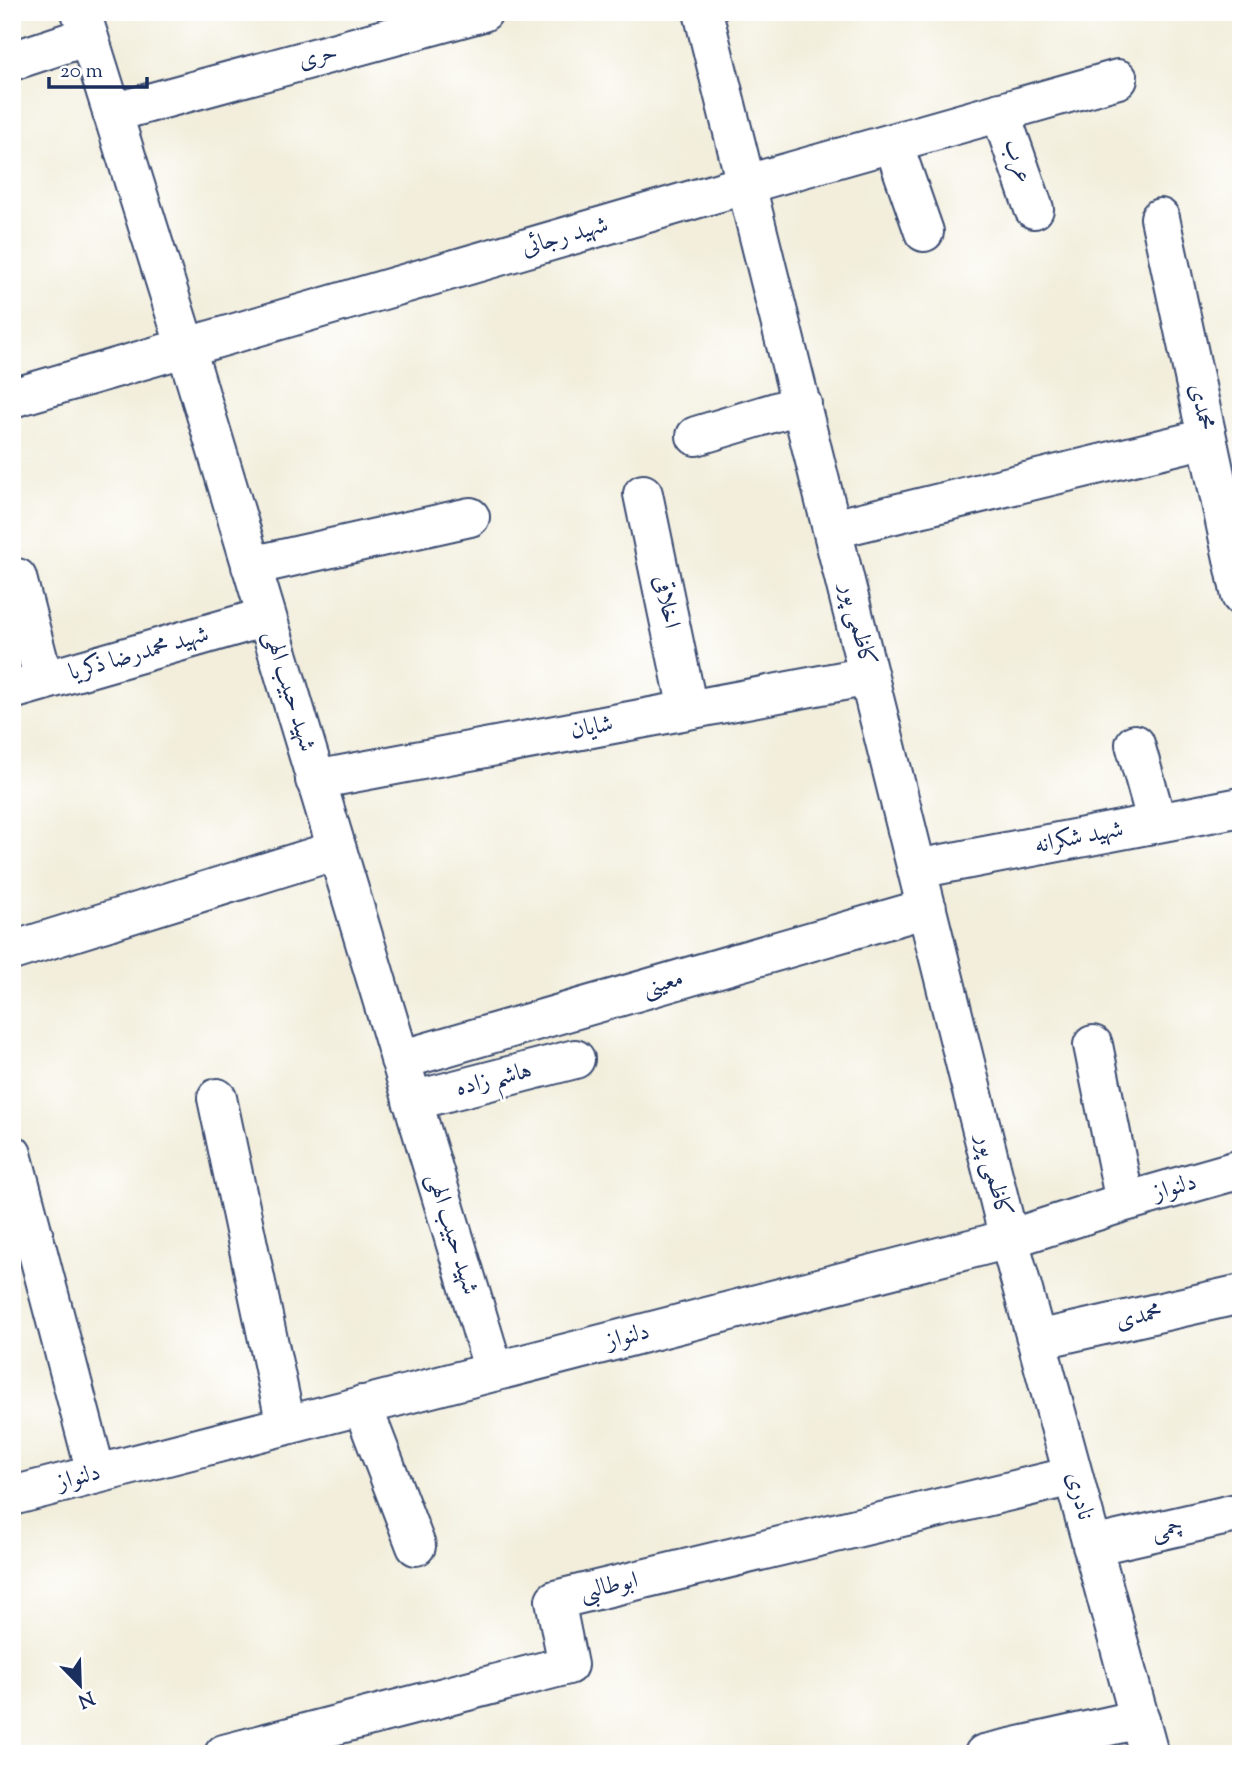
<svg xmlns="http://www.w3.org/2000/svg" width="1253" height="1766" font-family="'Sorts Mill Goudy',Amiri,serif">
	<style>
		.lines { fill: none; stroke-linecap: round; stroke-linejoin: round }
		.minor-casing { stroke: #3b4c71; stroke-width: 42 }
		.minor { stroke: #fff; stroke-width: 38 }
		.labels { text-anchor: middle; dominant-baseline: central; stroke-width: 5; stroke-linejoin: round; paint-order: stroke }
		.street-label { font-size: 24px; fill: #1b2f5e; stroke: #fff }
	</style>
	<rect width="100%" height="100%" fill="#fff"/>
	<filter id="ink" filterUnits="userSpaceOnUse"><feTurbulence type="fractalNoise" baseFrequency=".0143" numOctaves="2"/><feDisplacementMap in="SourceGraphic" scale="14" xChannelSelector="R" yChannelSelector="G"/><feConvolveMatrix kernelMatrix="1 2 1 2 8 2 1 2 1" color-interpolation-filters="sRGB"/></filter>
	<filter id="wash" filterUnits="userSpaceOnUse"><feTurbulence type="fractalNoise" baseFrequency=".00686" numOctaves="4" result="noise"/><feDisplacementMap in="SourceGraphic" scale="28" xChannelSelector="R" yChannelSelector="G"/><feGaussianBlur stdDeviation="1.57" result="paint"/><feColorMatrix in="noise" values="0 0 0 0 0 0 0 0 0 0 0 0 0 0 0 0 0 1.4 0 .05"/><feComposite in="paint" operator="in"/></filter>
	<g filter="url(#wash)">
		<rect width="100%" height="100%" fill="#f2eedb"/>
	</g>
	<g filter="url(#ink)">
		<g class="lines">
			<g class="minor-casing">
				<path id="minor" d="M81 12 186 348 494 1371
					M703 12 1009 1239 1149 1754
					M12 61 88 36
					M1000 112 1034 209
					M112 113 483 12
					M893 143 924 232
					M1160 218 1241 596
					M12 398 747 184 1118 79
					M696 436 802 404
					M643 494 688 710
					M833 529 1207 438
					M251 566 470 517
					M17 578 44 681
					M12 690 266 617
					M1135 744 1157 823
					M315 780 869 676
					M917 869 1241 807
					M12 951 337 850
					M1093 1045 1125 1202
					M400 1060 927 908
					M217 1098 286 1425
					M412 1101 575 1059
					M12 1154 96 1473
					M1037 1340 1241 1294
					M362 1405 416 1546
					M12 1496 1009 1239 1125 1202 1241 1169
					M1092 1546 1241 1512
					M224 1754 568 1665 555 1600 1073 1476
					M984 1754 1140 1719"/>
			</g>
			<use href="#minor" class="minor"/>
		</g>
	</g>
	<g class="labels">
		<g class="street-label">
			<text transform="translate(318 57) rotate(-15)">حری</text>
			<text transform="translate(1017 161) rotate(71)">عرب</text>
			<text transform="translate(565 237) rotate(-16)">شهید رجائی</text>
			<text transform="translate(1201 407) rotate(78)">محمدی</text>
			<text transform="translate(666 602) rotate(78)">اخلاقی</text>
			<text transform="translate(857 625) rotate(76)">کاظمی پور</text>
			<text transform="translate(139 654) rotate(-16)">شهید محمدرضا ذکریا</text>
			<text transform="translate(289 691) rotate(73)">شهید حبیب الهی</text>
			<text transform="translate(592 728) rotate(-11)">شایان</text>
			<text transform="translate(1079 838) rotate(-11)">شهید شکرانه</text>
			<text transform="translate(663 984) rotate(-16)">معینی</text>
			<text transform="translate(494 1080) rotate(-14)">هاشم زاده</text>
			<text transform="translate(993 1176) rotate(76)">کاظمی پور</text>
			<text transform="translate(1175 1188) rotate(-16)">دلنواز</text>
			<text transform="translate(452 1234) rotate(73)">شهید حبیب الهی</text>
			<text transform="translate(1139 1317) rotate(-13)">محمدی</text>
			<text transform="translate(628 1337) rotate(-14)">دلنواز</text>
			<text transform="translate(79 1478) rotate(-15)">دلنواز</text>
			<text transform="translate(1079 1496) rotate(75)">نادری</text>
			<text transform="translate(1167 1529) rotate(-13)">چمی</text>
			<text transform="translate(609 1587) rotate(-13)">ابوطالبی</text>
		</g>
	</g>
	<rect width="1253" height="1766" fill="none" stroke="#fff" stroke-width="42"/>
	<g transform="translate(80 1685) rotate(157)" stroke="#ffffff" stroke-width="5" paint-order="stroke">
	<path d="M0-5L12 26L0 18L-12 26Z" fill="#1b2f5e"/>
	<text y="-10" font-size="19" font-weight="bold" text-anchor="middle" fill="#1b2f5e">N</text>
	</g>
	<path d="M49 77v10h98v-10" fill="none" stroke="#1b2f5e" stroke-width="3.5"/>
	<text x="60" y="77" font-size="21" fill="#1b2f5e" stroke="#ffffff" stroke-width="5" paint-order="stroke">20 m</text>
</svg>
